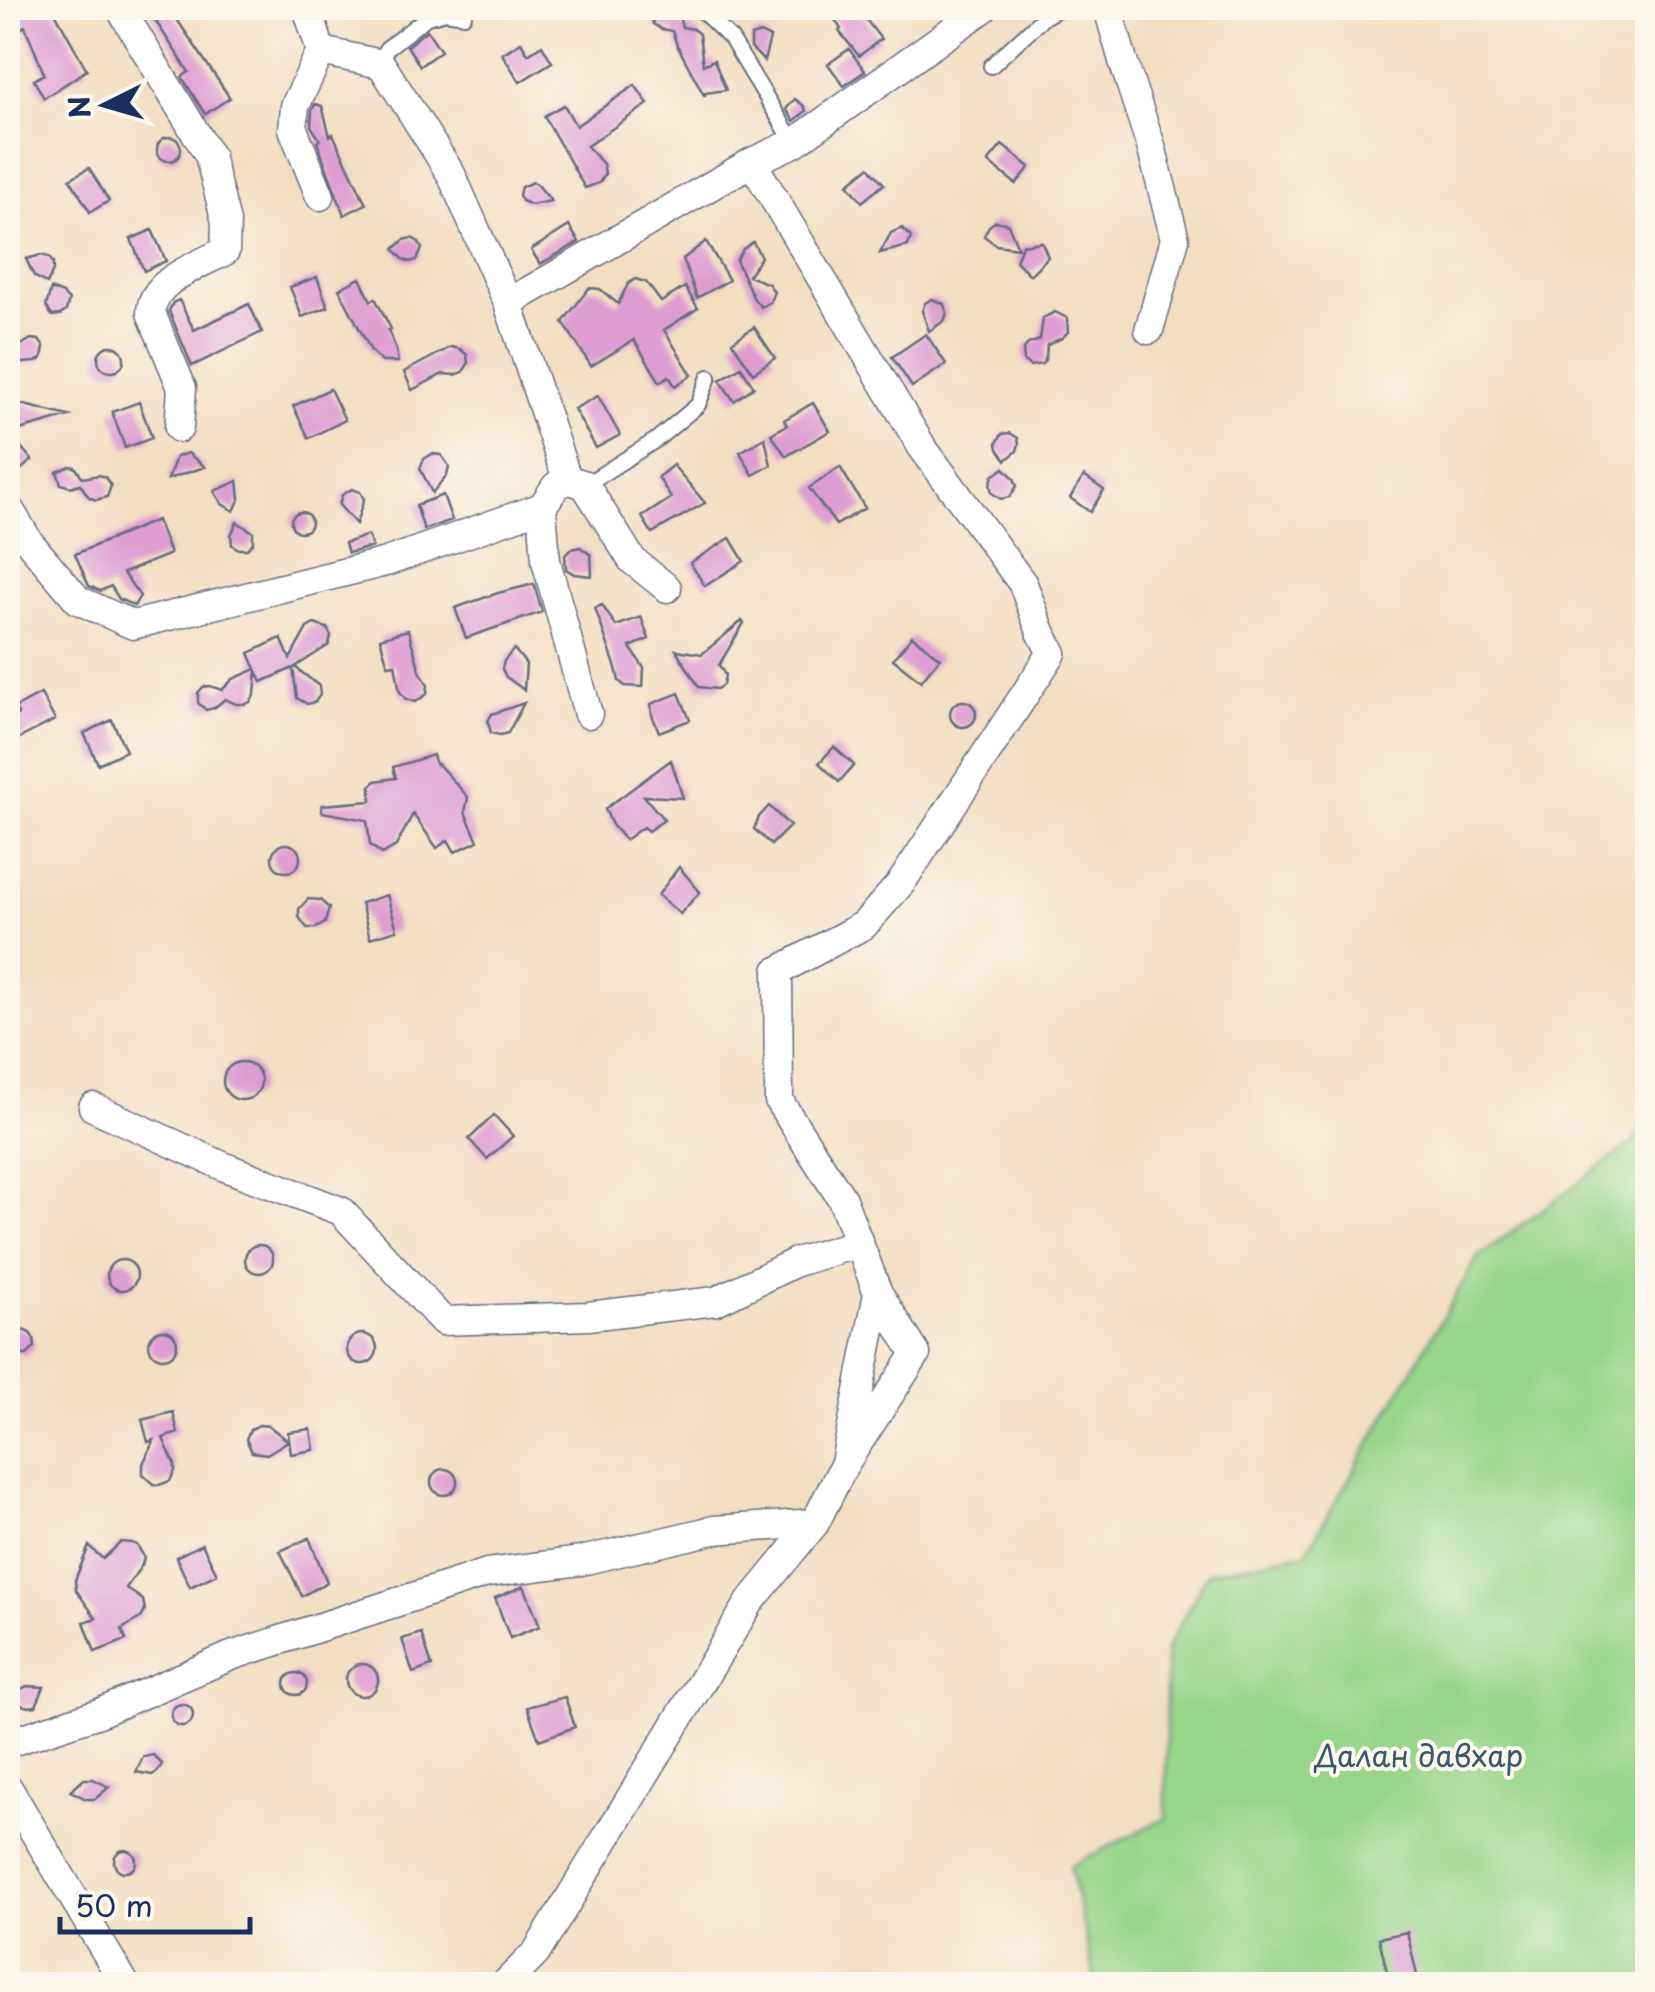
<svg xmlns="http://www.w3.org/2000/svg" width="1655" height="1992" font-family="'Playpen Sans',sans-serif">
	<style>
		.green { fill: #97d58a; stroke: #598274; stroke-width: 2.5 }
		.building { fill: #de9dd2 }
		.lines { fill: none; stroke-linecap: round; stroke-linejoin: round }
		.service-casing { stroke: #666c81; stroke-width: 18 }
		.minor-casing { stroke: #666c81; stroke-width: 31 }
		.service { stroke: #fff; stroke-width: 14 }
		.minor { stroke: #fff; stroke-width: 28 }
		.labels { text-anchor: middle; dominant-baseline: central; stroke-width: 8; stroke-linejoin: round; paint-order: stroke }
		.park-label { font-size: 30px; fill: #3a5869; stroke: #fbf7ec }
	</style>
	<rect width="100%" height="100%" fill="#fbf7ec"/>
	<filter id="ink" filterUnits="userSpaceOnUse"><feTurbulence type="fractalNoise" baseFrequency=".01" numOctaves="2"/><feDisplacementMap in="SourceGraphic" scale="20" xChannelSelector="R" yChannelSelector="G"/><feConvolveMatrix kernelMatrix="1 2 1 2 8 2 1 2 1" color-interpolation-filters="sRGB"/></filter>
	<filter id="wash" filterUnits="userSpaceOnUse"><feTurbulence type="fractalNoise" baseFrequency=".0048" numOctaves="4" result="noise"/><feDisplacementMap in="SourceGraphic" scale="40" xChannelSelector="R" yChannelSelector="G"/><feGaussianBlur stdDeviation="2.25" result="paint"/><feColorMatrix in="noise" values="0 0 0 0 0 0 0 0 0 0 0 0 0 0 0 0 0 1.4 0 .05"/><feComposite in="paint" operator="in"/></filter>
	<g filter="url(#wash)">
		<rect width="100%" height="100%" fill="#f2dec1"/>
		<path class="green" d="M1647 1110V1984H1096L1070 1866 1166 1818V1650L1208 1572 1306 1553 1478 1257 1635 1141Z"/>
		<g id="blocks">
			<path class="building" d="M8 8H55L53 9 87 70 44 98 34 80 44 74 25 26 8 37Z
				M147 8H176V18L230 98 205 114 182 77 189 72Z
				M650 8H677L682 27 693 29 699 34 703 65 714 60 726 90 705 93V97L677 45 672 31 661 29 653 24Z
				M827 8H857L881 39 859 56 839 31 841 29Z
				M427 30 441 51 420 66 407 46Z
				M760 33 770 38 764 61 751 48V36Z
				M521 42 528 54 542 45 552 62 520 82 502 54Z
				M849 49 865 71 844 86 828 64Z
				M635 85 648 104 587 146 603 164 605 174 599 183 585 188 544 116 564 105 576 126Z
				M795 99 804 106 806 111 794 121 786 109Z
				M315 104 322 106 330 136 333 134 366 204 344 215 317 142 320 140 311 126 312 111Z
				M157 149a12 12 0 1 1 24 0a12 12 0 1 1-24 0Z
				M1002 145 1030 167 1016 184 988 162Z
				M869 167 884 184 862 202 848 184Z
				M89 168 109 201 90 212 70 179Z
				M533 182 538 185 551 201 531 205 522 201 519 195 521 187Z
				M996 221 1008 224 1018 248 996 245 984 236 989 226Z
				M569 226 579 242 540 264 531 250Z
				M902 228 911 237 908 246 880 253 891 233Z
				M152 230 166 261 144 271 131 239Z
				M412 238 419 242 422 249 417 260 410 262 403 259 394 249 404 240Z
				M706 241 729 280 697 298 683 259Z
				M753 242 761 257 748 276 769 284 774 292 770 302 761 307 754 299 736 260 743 249Z
				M1042 242 1048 257 1030 275 1016 261 1022 245Z
				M41 255 49 257 53 263V271L47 284 34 276 26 259Z
				M317 277 328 307 302 317 290 287Z
				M360 278 371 301 375 298 391 329 388 330 396 349 398 362H382L371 351 339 289Z
				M635 279 646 282 661 302 685 287 698 308 664 330 692 375 675 386 669 376 660 382 634 340 591 366 563 322 589 288 600 289 618 304 628 284Z
				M51 289 63 294 69 300 66 311 60 315 52 316 46 306Z
				M932 299 944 304 947 313 944 321 929 331 922 311 925 303Z
				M179 300 194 330 249 304 262 332 192 366 169 311 173 303Z
				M1055 312 1067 318 1068 332 1062 338 1047 345 1046 358 1042 364 1030 366 1024 361 1023 350 1028 344 1040 340 1043 318Z
				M754 327 775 358 753 373 732 342Z
				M926 334 946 364 912 387 892 357Z
				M31 339 39 340 44 347 42 358 36 362 8 364V353Z
				M98 359a13 13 0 1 1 26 0a13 13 0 1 1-26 0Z
				M451 347 460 349 467 355 468 364 463 372 455 375 443 374 412 390 404 372Z
				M741 367 754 387 734 401 720 380Z
				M330 389 345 420 309 438 293 406Z
				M598 396 620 435 596 448 574 409Z
				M8 401 69 416 9 433 32 460 8 481Z
				M139 402 152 438 125 448 112 412Z
				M813 403 830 431 786 456 771 434 787 425 784 420Z
				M1010 433 1018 438 1019 444 1017 451 1006 460 998 449 997 443 1002 434Z
				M765 438 771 465 753 475 740 452Z
				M188 453 205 467 168 479 176 457Z
				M432 454 441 455 449 466 447 475 432 493 420 468 424 459Z
				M673 465 705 503 652 533 642 517 671 498 658 477Z
				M70 466 75 467 83 478 99 475 105 477 111 486 107 497 96 500 89 497 80 484 70 487 61 484 57 472Z
				M840 467 865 508 836 525 809 488Z
				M1004 468 1014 478 1017 486 1010 497 1001 499 992 493 990 484 993 476Z
				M1084 476 1104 490 1090 512 1070 498Z
				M238 481 240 498 234 511 222 504 214 491Z
				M352 489 360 492 364 499 356 524 339 505 342 495Z
				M443 495 452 520 424 530 416 505Z
				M291 522a10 10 0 1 1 20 0a10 10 0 1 1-20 0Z
				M157 520 170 554 123 573 140 596 134 606 119 599 111 586 100 591 89 586 75 554Z
				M237 522 253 532V543L247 549H239L232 545 231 535Z
				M368 535 372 547 348 553 345 543Z
				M730 538 744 561 705 586 690 563Z
				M580 547 591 555 592 576 574 574 566 569 565 555 571 549Z
				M534 584 542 612 466 638 455 608 498 593Z
				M602 605 616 626 641 617 649 639 630 647 644 668 643 687 625 686 619 681 616 668 595 608Z
				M742 621 744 623 719 665 725 675 723 685 717 689 699 687 676 650 702 654Z
				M314 624 327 628 331 636 329 645 295 667 319 686 320 695 315 702 307 704 297 698 293 668 262 682 257 671 255 694 250 702 246 704H236L225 699 214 708 206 710 198 703V693L203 687 210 686 222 690 233 679 256 669 249 653 281 638 290 659 307 628Z
				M408 630 420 671 428 685 427 694 415 702 406 699 400 692 395 664 388 665 380 638Z
				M912 636 940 658 921 681 893 659Z
				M514 649 526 664 524 690 506 677 502 669 504 661Z
				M679 693 690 720 659 732 652 715 651 704Z
				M41 694 55 720 8 744V721L18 714 15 708Z
				M950 714a13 13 0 1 1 26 0a13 13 0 1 1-26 0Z
				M524 703 508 733 500 735 491 733 488 721 492 714Z
				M112 720 126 751 98 764 84 733Z
				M834 747 854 765 839 782 819 763Z
				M433 755 436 765 438 764 468 797 465 812 478 841 455 852 448 840 437 848 413 814 396 846 382 854 370 845 367 820 322 812V805L371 801V785L376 781 396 778 393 767Z
				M671 760 683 798 644 796 664 820 648 831 643 827 625 840 612 825 605 809Z
				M769 806 790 826 771 845 754 829 759 817Z
				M272 858a14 14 0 1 1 28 0a14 14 0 1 1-28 0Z
				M679 867 700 892 680 914 658 895Z
				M387 895 397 930 370 938 361 903Z
				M308 899 320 900 329 908 325 923 316 928H307L299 917V909Z
				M223 1081a19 19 0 1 1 38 0a19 19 0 1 1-38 0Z
				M494 1115 513 1136 487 1159 469 1139Z
				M245 1259a14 14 0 1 1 28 0a14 14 0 1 1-28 0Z
				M107 1275a15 15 0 1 1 30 0a15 15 0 1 1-30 0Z
				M14 1326 30 1333 34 1339 35 1347 27 1355H19L12 1350 11 1341Z
				M149 1344a14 14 0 1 1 28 0a14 14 0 1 1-28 0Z
				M347 1349a15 15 0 1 1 30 0a15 15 0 1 1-30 0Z
				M173 1412 178 1433 163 1438 175 1465V1471L170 1481 159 1485 154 1484 143 1474V1464L154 1440 148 1442 142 1420Z
				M259 1425 269 1426 288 1441 267 1454 252 1452 246 1439 250 1430Z
				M311 1429 314 1450 291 1454 288 1432Z
				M431 1482a13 13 0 1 1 26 0a13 13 0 1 1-26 0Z
				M309 1538 327 1582 302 1596 280 1551Z
				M121 1542 132 1543 137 1545 144 1557 142 1565 126 1588 143 1600 145 1610 142 1617 122 1629 126 1640 95 1652 84 1622 96 1618 76 1590 75 1580 89 1546 103 1559Z
				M202 1544 217 1574 190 1587 176 1557Z
				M524 1586 540 1626 510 1638 495 1598Z
				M421 1633 432 1666 413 1673 402 1639Z
				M346 1680a16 16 0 1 1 32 0a16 16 0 1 1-32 0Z
				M285 1684a11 11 0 1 1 22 0a11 11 0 1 1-22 0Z
				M27 1686 44 1687 36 1706 29 1707 21 1705 17 1697 20 1690Z
				M565 1697 575 1727 539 1740 527 1707Z
				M171 1715a11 11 0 1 1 22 0a11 11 0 1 1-22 0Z
				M153 1755 162 1764 157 1772 152 1775 136 1772 143 1757Z
				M84 1779H93L109 1787 95 1799H86L71 1791Z
				M114 1861a11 11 0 1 1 22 0a11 11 0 1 1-22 0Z
				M1407 1932 1419 1984H1390L1379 1938Z"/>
		</g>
	</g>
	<g filter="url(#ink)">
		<use href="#blocks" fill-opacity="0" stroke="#666c81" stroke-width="2.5"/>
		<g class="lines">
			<g class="service-casing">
				<path id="service" d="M699 8 731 39 794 143
					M381 64 386 49 427 17 446 12 464 15
					M991 66 1044 17 1060 8
					M585 485 656 440 698 405 709 377"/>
			</g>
			<g class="minor-casing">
				<path id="minor" d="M120 8 209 155 226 222 225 251C200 265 151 280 151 313L182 388 179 428
					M307 8 321 51 381 64 451 174 508 303 567 479 556 486 542 507 546 561 588 714
					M1108 8 1123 61 1151 146 1175 239 1149 330
					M752 162 922 447 1023 584 1041 632 1052 653 901 883 864 925 778 971 779 1101 842 1199 878 1293 845 1463 916 1354 878 1293
					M320 196 293 129 295 106 321 51
					M508 303 752 162 794 143 984 8
					M567 479 585 485 632 560 667 588
					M8 507 29 542 78 600 133 625 386 562 542 507
					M93 1107 225 1167 341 1211 443 1321 588 1316 716 1301 796 1262 859 1243
					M8 1743 99 1713 231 1656 487 1573 581 1561 714 1530 815 1523
					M8 1788 125 1984
					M505 1984 536 1953 750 1602 815 1523 845 1463"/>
			</g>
			<use href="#service" class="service"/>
			<use href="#minor" class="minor"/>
		</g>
	</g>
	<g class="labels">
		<g class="park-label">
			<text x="1419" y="1754">Далан давхар</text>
		</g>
	</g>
	<rect width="1655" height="1992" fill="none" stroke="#fbf7ec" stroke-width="40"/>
	<g transform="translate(105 105) rotate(265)" stroke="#fbf7ec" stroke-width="8" paint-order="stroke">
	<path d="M0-8L18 38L0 25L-18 38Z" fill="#1b2f5e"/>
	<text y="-15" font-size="28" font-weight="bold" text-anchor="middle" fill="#1b2f5e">N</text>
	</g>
	<path d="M60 1917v15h190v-15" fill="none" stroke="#1b2f5e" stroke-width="5"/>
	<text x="75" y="1917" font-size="30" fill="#1b2f5e" stroke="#fbf7ec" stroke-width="8" paint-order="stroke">50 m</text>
</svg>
